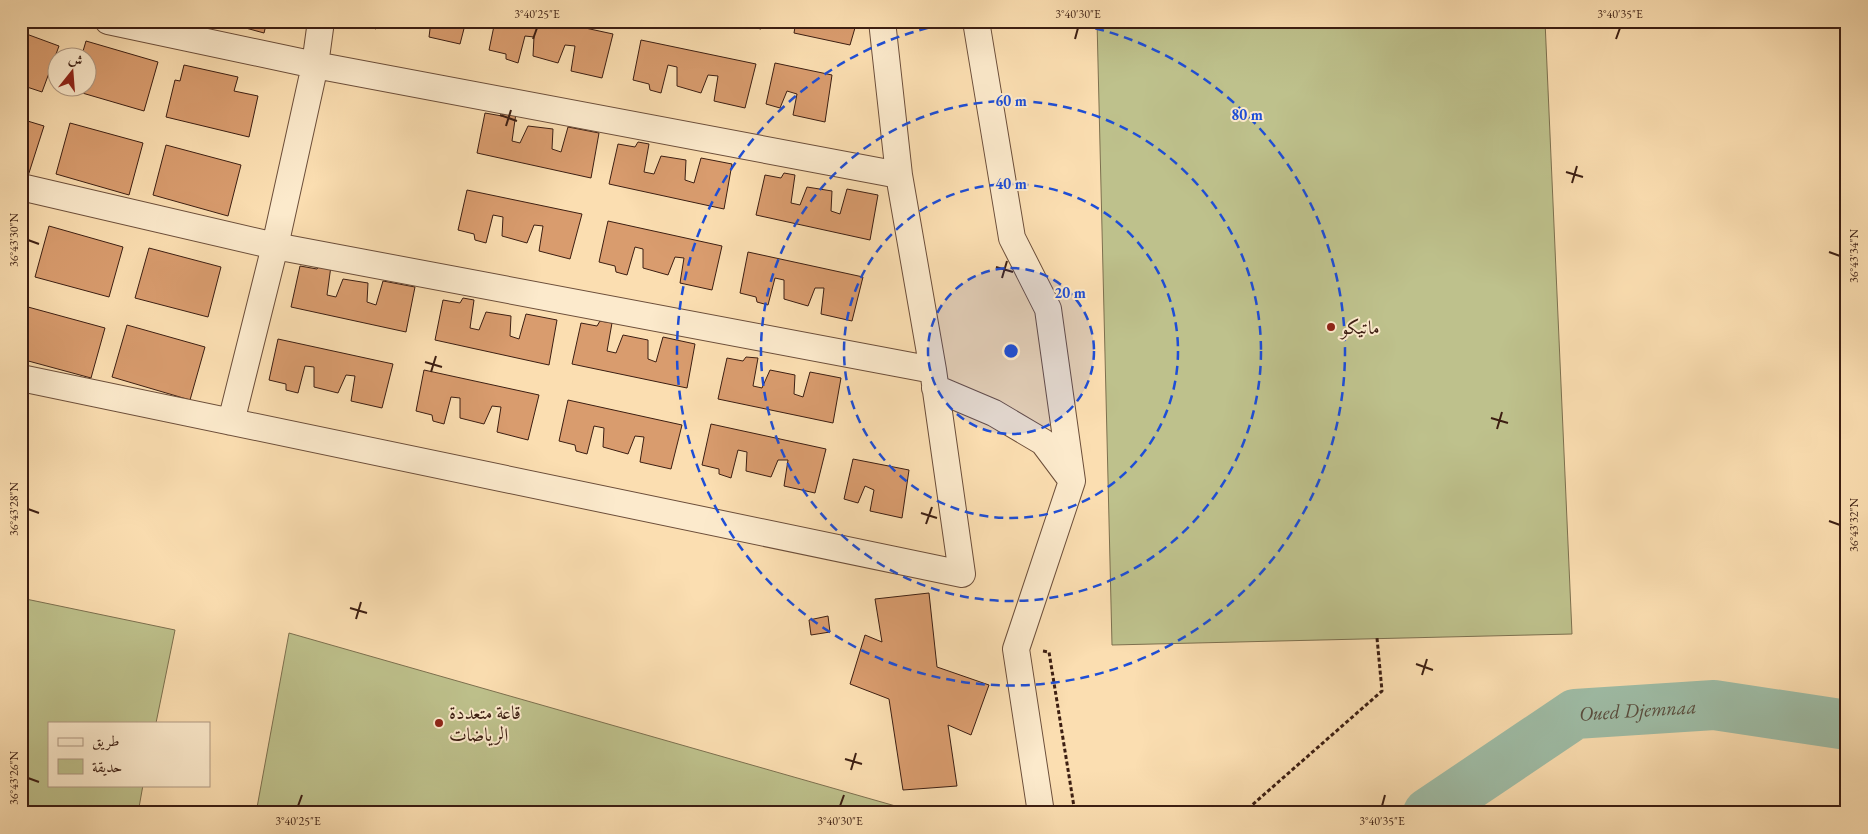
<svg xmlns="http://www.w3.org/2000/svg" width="1868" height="834" font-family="'EB Garamond',Amiri,serif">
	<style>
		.green { fill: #bec18c; stroke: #7d704f }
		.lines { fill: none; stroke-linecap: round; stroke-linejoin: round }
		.river { stroke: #9fbda7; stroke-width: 50 }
		.building { fill: #d99c6e; stroke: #3c1e12 }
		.minor-casing { stroke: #6c4e3a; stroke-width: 28 }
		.path { stroke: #3c1e12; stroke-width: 3; stroke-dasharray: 4 2.5; stroke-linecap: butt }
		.minor { stroke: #fceacc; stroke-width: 26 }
		.ticks { fill: none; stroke: #3c1e12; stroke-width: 2 }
		.ring { fill: none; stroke: #1d4ed8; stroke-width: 2.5; stroke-dasharray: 9 6 }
		.poi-dot { fill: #8f2418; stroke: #fceacc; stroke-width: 2 }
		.labels { text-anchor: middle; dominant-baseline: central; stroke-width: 4; stroke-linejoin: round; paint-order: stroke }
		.poi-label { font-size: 19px; fill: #3c1e12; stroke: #fceacc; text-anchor: start }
		.water-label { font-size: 20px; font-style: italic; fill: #5a4e3f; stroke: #fceacc }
		.centre { fill: #1d4ed8; stroke: #fceacc; stroke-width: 2.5 }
		.ring-label { font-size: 15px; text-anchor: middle; font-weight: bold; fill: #1d4ed8; stroke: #fceacc; stroke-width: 4; stroke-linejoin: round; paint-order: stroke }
		.neatline { fill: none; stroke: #3c1e12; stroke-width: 2 }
		.ticks-label { font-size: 12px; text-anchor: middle; fill: #3c1e12 }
	</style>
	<rect width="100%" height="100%" fill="#fbdeb1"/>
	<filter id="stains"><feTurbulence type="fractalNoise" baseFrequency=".004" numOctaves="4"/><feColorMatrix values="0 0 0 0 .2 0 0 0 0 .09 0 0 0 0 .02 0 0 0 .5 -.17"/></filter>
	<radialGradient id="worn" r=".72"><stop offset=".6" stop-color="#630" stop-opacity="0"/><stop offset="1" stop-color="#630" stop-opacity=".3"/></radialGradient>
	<path class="green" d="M1097 21H1545L1572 634 1112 645Z
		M21 598 175 630 156 723H49V785H143L138 813H21Z
		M289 633 920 813H256Z"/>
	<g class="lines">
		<path class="river" id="s1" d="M1428 813 1575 714 1714 705 1847 725"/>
	</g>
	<path class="building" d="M220 21H267L264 33Z
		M364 21H378L376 29 365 25Z
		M392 21H419L416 28Z
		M431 21H466L460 44 429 37Z
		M495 21H553L613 34 602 78 571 71 575 46 565 45 558 63 533 56 534 37 525 36 518 63 506 59V54L489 50Z
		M724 21H763L761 29Z
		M796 21H857L850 45 794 33Z
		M21 32 59 46 42 92 21 85Z
		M641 40 756 64 745 108 714 101 718 76 708 75 701 93 677 86V67L668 65 661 93 650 90 649 84 633 80Z
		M86 41 158 62 144 111 72 90 73 88H88V58H81Z
		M775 63 832 75 825 122 793 115 797 94 787 91 780 108 766 104Z
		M184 65 238 77 234 91 258 96 249 137 166 117 175 80 180 81Z
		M505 111 516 113 512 141 520 143 528 126 553 129 552 149 561 152 568 127 599 133 591 178 477 153 485 113 502 116Z
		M21 119 44 126 28 176 21 174Z
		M70 123 143 143 129 195 56 174Z
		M638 142 649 144 644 172 654 174 661 156 686 160 685 180 694 183 701 158 732 164 724 209 609 184 618 144 635 147Z
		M166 145 241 165 228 216 153 195Z
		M784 173 795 175 791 203 800 205 807 187 832 191 831 211 840 214 847 189 878 195 870 240 756 215 765 175 781 178Z
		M467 190 582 214 570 259 539 251 543 226 534 225 527 243 502 236 503 217 493 215 486 243 475 240 474 234 458 230Z
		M608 221 722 246 712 290 680 283 684 258 675 257 668 275 643 268V249L635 247 627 275 616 272 615 266 599 262Z
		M49 226 123 247 109 297 35 277Z
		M149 248 221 267 208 317 135 298Z
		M748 252 863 277 852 321 821 314 824 288H815L808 306 784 299V280L775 278 768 305 757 302 756 297 740 293Z
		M320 265 331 266 327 295 336 297 343 279 368 283 367 302 376 305 383 281 415 287 406 332 291 307 300 266 317 269Z
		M463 298 474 300 470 328 479 330 486 312 511 316 510 336 519 339 526 314 557 320 549 365 435 340 443 300 460 303Z
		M28 307 105 328 91 378 21 359V332Z
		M600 321 612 323 607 351 616 353 623 335 648 340V359L656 362 663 337 695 344 687 388 572 364 581 323 597 326Z
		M127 325 205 347 190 400 112 377Z
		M278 339 393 364 382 408 351 401 355 376 346 375 338 393 314 387V367L305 366 298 393 286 390V384L269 380Z
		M746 357 758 358 753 386 762 388 770 370 795 375 794 394 803 397 810 372 841 378 833 423 718 399 727 358 743 361Z
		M424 370 539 395 528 440 497 432 501 407 492 406 484 424 460 418V398L451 397 444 424 433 421 432 415 416 411Z
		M568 400 682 425 671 469 640 462 644 437 635 436 628 454 603 447 604 428 594 426 587 454 576 451 575 445 559 441Z
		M711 424 826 449 815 493 784 486 788 460H778L771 477 746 471 747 452 738 450 731 478 719 474V469L702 465Z
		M853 459 909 470 902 518 870 511 874 490 865 486 858 503 844 499Z
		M929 593 937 667 989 685 971 735 948 725 957 786 903 790 889 699 850 684 865 635 882 642 875 599Z
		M828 616 830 632 811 635 809 620Z"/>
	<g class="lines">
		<g class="minor-casing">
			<path id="minor" d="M108 21 315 65 899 175
				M976 21 1012 238 1048 309 1072 481 1016 649 1041 813
				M21 187 275 246 933 370
				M21 378 962 574 933 370 899 175 882 21
				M935 388 994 413 1043 442 1070 478
				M231 422 275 246 315 65 321 21"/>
		</g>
		<path class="path" d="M1043 651 1049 652 1075 813
			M1243 813 1382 691 1377 638"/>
		<use href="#minor" class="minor"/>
	</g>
	<path class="ticks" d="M533 39 537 28M1075 39 1078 28M1616 39 1620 28M500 115 517 121M506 126 511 110M1566 172 1583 177M1572 183 1577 166M28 240 39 244M1829 252 1840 256M996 267 1013 272M1002 278 1007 261M425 362 442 367M431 372 436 356M1491 418 1508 423M1497 429 1502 412M28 509 39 513M921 513 937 518M1829 521 1840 525M926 524 932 507M350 608 367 613M356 619 361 602M1416 664 1433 670M1422 675 1427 659M845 759 862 764M851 770 856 753M28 778 39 782M298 806 302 795M840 806 844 795M1382 806 1385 795"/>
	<circle cx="1011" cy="351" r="83" fill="#1d4ed8" fill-opacity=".12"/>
	<g class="ring">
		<circle cx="1011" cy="351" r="83"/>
		<circle cx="1011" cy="351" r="167"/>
		<circle cx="1011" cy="351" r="250"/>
		<path d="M1066 22A334 334 0 1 1 956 22"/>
	</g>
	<g class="poi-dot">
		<circle cx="1331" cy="327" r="5"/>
		<circle cx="439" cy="723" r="5"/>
	</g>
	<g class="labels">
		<g class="poi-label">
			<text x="1341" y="327">ماتيكو</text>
			<text x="449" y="712">قاعة متعددة<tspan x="449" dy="22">الرياضات</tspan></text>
		</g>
		<g class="water-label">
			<text stroke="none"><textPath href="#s1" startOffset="240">Oued Djemnaa</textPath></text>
		</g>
	</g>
	<circle cx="1011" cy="351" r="8" class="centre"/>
	<g class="ring-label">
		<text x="1011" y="106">60 m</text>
		<text x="1247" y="120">80 m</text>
		<text x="1011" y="189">40 m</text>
		<text x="1070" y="298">20 m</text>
	</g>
	<rect width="1868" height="834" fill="none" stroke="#fbdeb1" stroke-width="55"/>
	<rect x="48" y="722" width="162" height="65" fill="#fceacc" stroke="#af9882"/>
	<rect x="58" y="738" width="25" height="8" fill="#fceacc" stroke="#af9882"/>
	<text x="92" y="746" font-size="15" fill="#3c1e12">طريق</text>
	<rect x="58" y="759" width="25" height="15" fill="#bec18c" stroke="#af9882"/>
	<text x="92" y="772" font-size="15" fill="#3c1e12">حديقة</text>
	<g transform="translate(72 72) rotate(17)"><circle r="24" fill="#fceacc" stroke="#af9882"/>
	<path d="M0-4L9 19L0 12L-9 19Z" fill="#8f2418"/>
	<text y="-8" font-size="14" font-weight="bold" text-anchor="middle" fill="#3c1e12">ش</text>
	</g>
	<rect x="28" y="28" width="1812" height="778" class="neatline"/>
	<g class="ticks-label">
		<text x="537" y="18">3°40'25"E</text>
		<text x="1078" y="18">3°40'30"E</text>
		<text x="1620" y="18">3°40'35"E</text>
		<text transform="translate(14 240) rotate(-90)" y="4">36°43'30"N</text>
		<text transform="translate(1854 256) rotate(-90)" y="4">36°43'34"N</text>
		<text transform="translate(14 509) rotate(-90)" y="4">36°43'28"N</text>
		<text transform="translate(1854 525) rotate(-90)" y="4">36°43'32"N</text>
		<text transform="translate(14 778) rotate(-90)" y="4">36°43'26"N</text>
		<text x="298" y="825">3°40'25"E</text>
		<text x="840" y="825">3°40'30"E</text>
		<text x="1382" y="825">3°40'35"E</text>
	</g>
	<rect width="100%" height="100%" filter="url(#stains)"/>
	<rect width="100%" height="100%" fill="url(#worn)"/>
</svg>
